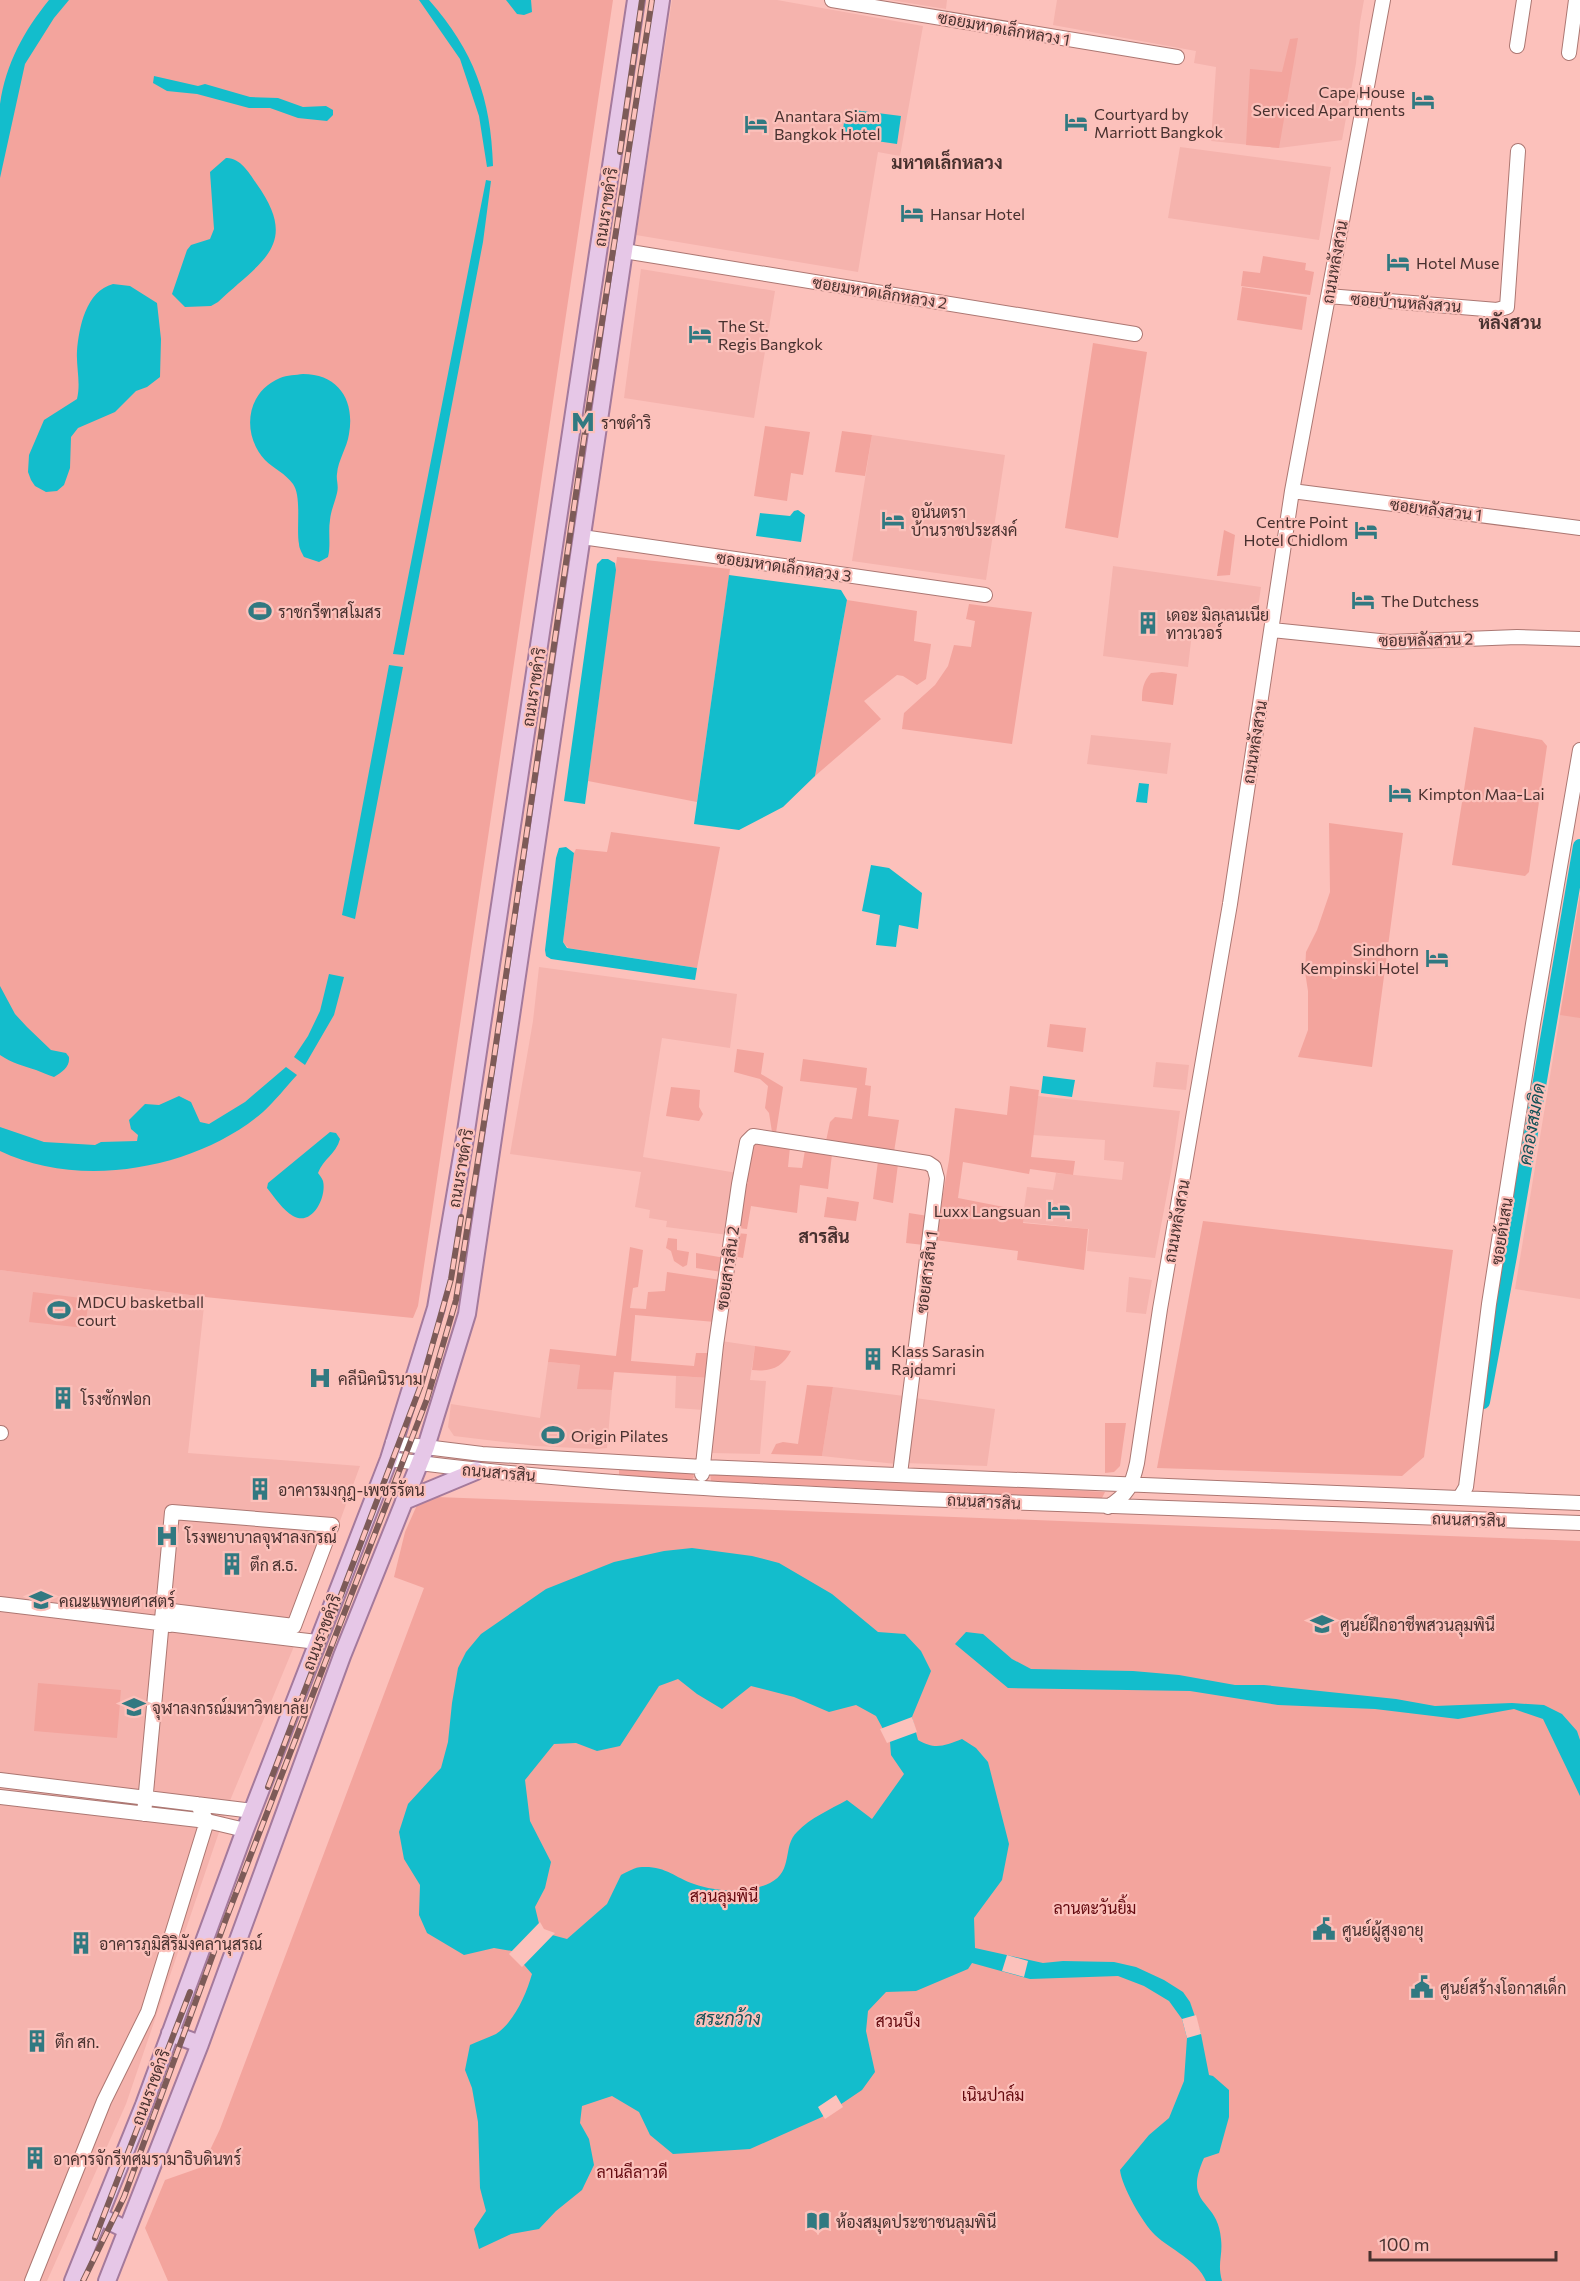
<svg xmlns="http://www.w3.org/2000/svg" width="1580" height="2281" font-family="Commissioner,Sarabun,sans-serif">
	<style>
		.built { fill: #f5b3ad }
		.green { fill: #f3a49d }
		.water { fill: #13bdcc; fill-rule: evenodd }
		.pier { fill: #fcc1bb }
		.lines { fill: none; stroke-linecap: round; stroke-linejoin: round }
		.canal { stroke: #13bdcc; stroke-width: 14 }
		.minor-casing { stroke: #ac7772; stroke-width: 16 }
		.major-casing { stroke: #a47a9c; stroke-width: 20 }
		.minor { stroke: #fff; stroke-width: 14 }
		.major { stroke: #e6c7e7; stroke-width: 16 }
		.rail-casing { stroke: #7d5b58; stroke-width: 6 }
		.rail { stroke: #fcc1bb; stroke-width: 4; stroke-dasharray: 11; stroke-linecap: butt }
		.labels { text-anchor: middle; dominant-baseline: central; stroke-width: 4.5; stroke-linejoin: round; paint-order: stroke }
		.street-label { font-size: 16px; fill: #48312f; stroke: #fcc1bb }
		.poi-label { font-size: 16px; fill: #48312f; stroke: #fcc1bb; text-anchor: start }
		.park-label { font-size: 16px; fill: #64090f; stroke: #fcc1bb }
		.neighbourhood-label { font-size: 18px; font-weight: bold; fill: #48312f; stroke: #fcc1bb }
		.water-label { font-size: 18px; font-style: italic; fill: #145258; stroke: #fcc1bb }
	</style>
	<rect width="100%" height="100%" fill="#fcc1bb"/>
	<path class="built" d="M672 0H777L923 26 900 156 878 152 858 272 636 235Z
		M890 0H947L946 9Z
		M1057 0H1364L1360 22 1356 63 1342 140 1279 148 1211 141 1216 67 1194 63 1196 51 1053 25Z
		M1180 147 1331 167 1319 240 1168 218Z
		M641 269 775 291 754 418 624 398Z
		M872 435 1005 455 986 580 852 561Z
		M1113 566 1261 587 1256 622 1228 618 1206 635 1192 633 1188 667 1103 656Z
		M1091 735 1171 743 1167 774 1087 764Z
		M1580 894V1299L1515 1289Z
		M539 967 737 994 730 1048 662 1038 643 1157 737 1173 728 1235 666 1227 667 1221 649 1218 650 1210 635 1207 641 1172 510 1154 533 1021Z
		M1156 1062 1189 1065 1186 1090 1153 1087Z
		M1038 1096 1180 1111 1172 1167 1155 1258 1087 1251 1089 1229 1022 1222 1027 1187 1053 1190 1056 1173 1122 1180 1124 1162 1104 1160 1105 1140 1033 1135Z
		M0 1270 205 1297 188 1453 360 1466 297 1639 229 1803 126 2104 47 2281H0Z
		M1129 1277 1152 1280 1146 1314 1126 1312Z
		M721 1341 755 1346 750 1380 766 1381 760 1454 711 1453 709 1451Z
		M548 1362 580 1365 578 1389 612 1390 607 1448 596 1449 536 1446 454 1436 448 1427 451 1404 540 1418Z
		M676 1376 709 1378 704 1410 675 1408Z
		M833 1387 904 1396 896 1464 822 1456Z
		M915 1398 995 1409 987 1466 905 1463Z"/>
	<path class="green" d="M0 0H613L418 1306 413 1318 205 1297 0 1270Z
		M1298 38 1279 148 1246 145 1250 69 1282 72 1290 39Z
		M1263 256 1306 263 1305 270 1314 272 1310 295 1241 286 1243 271 1260 273Z
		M1242 287 1307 297 1302 330 1237 320Z
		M1093 343 1147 352 1118 538 1065 528Z
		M765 426 810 432 803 475 791 473 787 501 754 496Z
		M842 431 872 435 865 476 835 472Z
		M1224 530 1235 535 1230 575 1217 576Z
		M617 557 730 569 697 802 588 781Z
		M847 600 917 611 914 641 931 644 926 679 917 685 903 676 897 675 864 701 881 719 815 776Z
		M969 604 1032 612 1012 744 902 729 904 713 935 685 948 666 954 645 971 647 975 621 966 619Z
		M1162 672 1177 674 1173 705 1142 701C1142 689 1143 682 1151 673Z
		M1474 727 1542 740 1547 746 1529 872 1525 876 1452 865Z
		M1329 823 1403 833 1372 1067 1298 1057 1308 1030V991L1305 972 1306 952 1317 930 1330 892Z
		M611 832 720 847 697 968 568 948 563 942 574 853 576 849 607 852Z
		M1580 894V1018L1560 1015Z
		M1050 1024 1086 1028 1083 1052 1047 1047Z
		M737 1049 764 1053 761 1074 783 1087 776 1133 772 1132 769 1113 765 1108 768 1086 760 1079 734 1072Z
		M803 1059 867 1068 865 1085 871 1086 868 1116 899 1120 894 1152 826 1141 830 1122 835 1117 852 1119 857 1088 800 1081Z
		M1010 1086 1039 1090 1031 1157 1075 1161 1073 1175 1030 1169 1029 1174 963 1162 958 1198 1024 1211 1023 1223 1088 1229 1084 1270 1017 1260 1018 1251 935 1240 949 1160 955 1108 1007 1115Z
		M671 1087 700 1090 699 1107 703 1114 699 1121 666 1116Z
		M754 1142 790 1147 788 1167 802 1168 805 1150 832 1154 828 1189 800 1185 797 1213 751 1206 747 1229 737 1228 744 1187 748 1183 745 1178Z
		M878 1161 898 1164 893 1203 873 1199Z
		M827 1197 859 1202 856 1221 824 1217Z
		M909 1213 928 1216 924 1245 906 1243Z
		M1203 1221 1453 1250 1424 1457 1402 1476 1157 1468Z
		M737 1233 747 1234 743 1258 733 1256Z
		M668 1238 677 1239V1250L689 1252 687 1265 683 1267 674 1261 671 1251 666 1248Z
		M630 1247 643 1250 638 1287 633 1288 630 1308 646 1309 648 1292 665 1291 667 1272 721 1280 715 1322 635 1315V1317L631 1361 694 1366 696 1353H711L709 1378 614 1372 612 1390 577 1389 580 1365 548 1362 550 1349 616 1356Z
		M696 1253 725 1258 722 1272 696 1268Z
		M33 1292 89 1299 85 1328 29 1322Z
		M755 1346 791 1351C782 1368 770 1372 752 1370Z
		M807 1385 833 1387 822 1456 771 1454 776 1444 783 1442 798 1444Z
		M1105 1423H1126L1120 1466 1114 1472 1105 1473Z
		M619 1469 693 1473 694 1477 690 1482 622 1478 619 1475Z
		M710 1473 840 1478 1105 1492 1102 1498 1024 1496 711 1481Z
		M436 1497 1580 1541V2281H168L145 2228 165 2180 202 2167 220 2129 424 1588 394 1577 405 1532 417 1505Z
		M38 1683 121 1690 117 1738 34 1731Z"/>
	<path class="water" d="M49 0H69L54 18 25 64 0 178C0 154 0 127 0 104 6 63 24 31 49 0Z
		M419 0H429C474 51 491 98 493 166L487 167 479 116 460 59Z
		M506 0H531L532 12 524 15 517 14Z
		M154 76 198 86 205 84 250 97 278 98 303 107 326 106 333 110V115L327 121 298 118 270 108H249L197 94 167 91 153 83Z
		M846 109 901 116 897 144 842 136Z
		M226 158C239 157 249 172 256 183 301 245 261 261 218 302L211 306 185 307 172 294 187 250 191 245 210 239 214 229 210 172Z
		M486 180 491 181 483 242 404 655 393 654Z
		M113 284 130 286 157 303 161 339 160 377 147 387 136 391 115 412 78 428 71 437 70 468 64 485 57 491 46 492 35 486 31 480 28 472 29 455 44 420 77 399C81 383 76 367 77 351 79 327 86 291 113 284Z
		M303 374C339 374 355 401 349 434 347 448 338 460 337 474 336 480 339 486 337 493 335 502 331 510 330 520 328 532 331 545 328 557L319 562 304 557C302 553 299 548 299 544 296 528 302 497 293 484 286 474 273 468 265 460 241 434 246 392 280 378 287 375 296 375 303 374Z
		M798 510 805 515 801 542 756 536 760 513 790 516 794 511Z
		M602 559H608L615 563 616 570 585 804 564 801 597 564Z
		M729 575 841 590 847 600 815 776 783 807 739 830 694 824Z
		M389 665 403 667 355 919 342 915Z
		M1139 783 1149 784 1147 803 1136 802Z
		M566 847 574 853 563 942 567 948 697 968 695 980 551 959 546 956 545 950 556 858 559 848Z
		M871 865 889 868 922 893 918 929 899 925 896 947 876 945 880 915 862 911Z
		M329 974 344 977 334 1015 305 1065 294 1057 308 1036 320 1011Z
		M0 986 15 1014 27 1027 51 1050 66 1053 69 1057C70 1067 62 1072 54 1077 47 1075 42 1072 36 1070 23 1066 12 1063 0 1055Z
		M286 1067 297 1075C286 1087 275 1101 263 1112 197 1169 80 1190 0 1151V1127L44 1142 95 1145 101 1142 137 1141 138 1135 131 1129 129 1120 145 1104 159 1105 179 1096 191 1102 200 1122 209 1124 245 1102Z
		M1043 1076 1075 1080 1072 1097 1041 1093Z
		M330 1132 336 1133 340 1139C336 1154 323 1159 318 1173 320 1176 322 1178 323 1181 327 1197 312 1227 293 1216 283 1210 275 1198 267 1188L268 1183Z
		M692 1548 752 1556 779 1563 832 1594 878 1632 905 1634 921 1651 931 1671 912 1717 918 1740C935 1750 944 1746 962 1739L976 1748 988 1762 1009 1844 1002 1880 974 1918 975 1948 1043 1963 1063 1961 1114 1962 1136 1967 1164 1980 1183 1992 1190 2002 1201 2034 1209 2075 1213 2076 1229 2090V2117L1219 2153 1204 2158C1182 2207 1218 2198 1221 2239 1223 2256 1217 2263 1222 2281H1206C1197 2260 1171 2250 1155 2235 1142 2222 1122 2187 1120 2170L1149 2135 1169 2118 1184 2081 1187 2038 1182 2019 1169 2001 1144 1986 1118 1976 1030 1979 972 1963 968 1969 916 1991 886 1992 868 2011 866 2031 875 2072 862 2090 822 2117 750 2149 673 2154 650 2135 639 2112 612 2096 582 2106 580 2123 589 2139 594 2165 582 2190 556 2211 539 2229 511 2234 479 2249 474 2229 486 2211 480 2188 478 2122 472 2088 465 2070 470 2045C478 2041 488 2038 496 2034 514 2022 526 1995 532 1974L512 1951 494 1948 464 1955 427 1933 419 1915 420 1885 404 1859 399 1832 408 1804 441 1768 448 1742 452 1703 458 1668 466 1652 481 1634 546 1589 614 1562 664 1551ZM678 1679 697 1694 722 1709 751 1686 794 1697 829 1712 856 1705 876 1716 890 1742 891 1755 904 1774 872 1819 847 1800C831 1809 810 1818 797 1832 782 1846 794 1871 770 1883 748 1894 717 1892 694 1884 674 1877 666 1866 642 1867 635 1867 627 1872 621 1875L607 1904 567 1939 541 1932 535 1907 545 1888 551 1862 530 1821 525 1780 554 1744 576 1743 597 1751 620 1746 659 1686Z
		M966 1632 983 1634 1012 1659 1031 1669 1133 1671 1179 1675 1235 1685H1264L1396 1699 1435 1706 1512 1703 1544 1705 1562 1714 1577 1731 1580 1740V1796L1543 1719 1514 1709 1458 1719 1375 1709 1278 1705 1190 1691 1008 1688 955 1644Z"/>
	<path class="pier" d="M912 1717 917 1732 887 1743 880 1729Z
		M540 1922 544 1929 555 1933 522 1967 509 1954Z
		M1007 1955 1028 1961 1024 1977 1002 1971Z
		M1196 2015 1201 2034 1187 2038 1182 2019Z
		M836 2095 843 2107 825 2119 818 2107Z"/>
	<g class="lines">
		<path class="canal" d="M1483 1402 1510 1256 1580 846"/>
		<g class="minor-casing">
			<path id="minor" d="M832 0 1177 57
				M1517 46 1524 0
				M1569 53 1576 0
				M624 251 1135 334
				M1328 296 1497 310 1507 307 1518 151
				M1292 491 1580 528
				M582 537 985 595
				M1272 630 1389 642 1517 637 1580 639
				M0 1433H1
				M393 1443 482 1454 703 1467 1580 1503
				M389 1459C565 1483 743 1491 921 1499 1140 1508 1360 1515 1580 1523
				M702 1474 716 1345 739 1184 747 1142 753 1136 896 1158 928 1163 934 1167 937 1178 900 1474
				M1460 1497 1466 1487 1489 1304 1533 1024 1580 750
				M1108 1507C1128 1494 1132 1486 1137 1463L1160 1309 1230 904 1292 491 1383 0
				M0 1604 317 1642
				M0 1780 253 1811
				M0 1797 207 1821 245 1830
				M144 1814 172 1512 332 1525 294 1626 172 1611 170 1625
				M32 2281 104 2101 148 2012 207 1821 197 1804"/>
		</g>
		<g class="major-casing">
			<path id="major" d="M404 1501 476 1471
				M170 2033 200 2044
				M99 2216 127 2230
				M73 2281 144 2105 245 1830 389 1459 436 1308 465 1138 636 0
				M107 2281 200 2044 342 1656 426 1447 467 1314 661 0"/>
		</g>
		<use href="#minor" class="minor"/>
		<use href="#major" class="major"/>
		<g class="rail-casing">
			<path id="rail" d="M620 152 642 0
				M268 1787 421 1385 451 1279 461 1217
				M95 2238 190 1992
				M83 2281 124 2197 226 1919 427 1399 456 1300 493 1065 586 425 652 0"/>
		</g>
		<use href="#rail" class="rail"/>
	</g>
	<defs>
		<g id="hotel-bare" transform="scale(1.8)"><path d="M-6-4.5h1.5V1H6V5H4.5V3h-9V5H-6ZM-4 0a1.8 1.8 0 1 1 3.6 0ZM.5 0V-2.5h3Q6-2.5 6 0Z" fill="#317981" stroke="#fcc1bb" stroke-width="2.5" paint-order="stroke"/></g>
		<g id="metro-bare" transform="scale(1.8)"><path d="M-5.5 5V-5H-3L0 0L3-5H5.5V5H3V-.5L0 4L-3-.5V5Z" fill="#317981" stroke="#fcc1bb" stroke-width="2.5" paint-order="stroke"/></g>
		<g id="stadium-bare" transform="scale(1.8)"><path d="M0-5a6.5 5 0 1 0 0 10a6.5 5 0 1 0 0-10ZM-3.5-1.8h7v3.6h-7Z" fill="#317981" stroke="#fcc1bb" stroke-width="2.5" paint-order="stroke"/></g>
		<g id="building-bare" transform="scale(1.8)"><path d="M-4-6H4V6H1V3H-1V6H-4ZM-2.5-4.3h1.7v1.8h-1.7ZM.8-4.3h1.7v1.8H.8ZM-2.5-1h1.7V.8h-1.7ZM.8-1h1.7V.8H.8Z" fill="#317981" stroke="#fcc1bb" stroke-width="2.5" paint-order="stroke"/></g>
		<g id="hospital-bare" transform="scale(1.8)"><path d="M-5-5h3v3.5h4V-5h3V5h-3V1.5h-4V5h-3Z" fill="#317981" stroke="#fcc1bb" stroke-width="2.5" paint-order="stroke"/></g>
		<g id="university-bare" transform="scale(1.8)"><path d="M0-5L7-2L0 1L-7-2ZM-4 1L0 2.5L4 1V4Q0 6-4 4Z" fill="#317981" stroke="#fcc1bb" stroke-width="2.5" paint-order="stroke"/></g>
		<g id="school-bare" transform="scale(1.8)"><path d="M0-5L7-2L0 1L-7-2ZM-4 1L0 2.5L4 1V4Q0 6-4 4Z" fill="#317981" stroke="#fcc1bb" stroke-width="2.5" paint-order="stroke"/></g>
		<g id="civic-bare" transform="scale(1.8)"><path d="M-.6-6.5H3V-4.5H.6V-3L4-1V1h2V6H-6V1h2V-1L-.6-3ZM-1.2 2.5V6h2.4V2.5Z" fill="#317981" stroke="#fcc1bb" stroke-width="2.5" paint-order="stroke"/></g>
		<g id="library-bare" transform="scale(1.8)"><path d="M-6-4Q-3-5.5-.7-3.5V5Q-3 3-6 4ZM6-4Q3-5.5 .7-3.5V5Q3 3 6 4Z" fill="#317981" stroke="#fcc1bb" stroke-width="2.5" paint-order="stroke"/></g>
	</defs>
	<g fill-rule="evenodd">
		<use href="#hotel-bare" x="1423" y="100"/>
		<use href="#hotel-bare" x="1076" y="122"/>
		<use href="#hotel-bare" x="756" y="124"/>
		<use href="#hotel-bare" x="912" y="213"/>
		<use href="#hotel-bare" x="1398" y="262"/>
		<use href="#hotel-bare" x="700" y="334"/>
		<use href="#metro-bare" x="583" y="422"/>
		<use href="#hotel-bare" x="893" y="520"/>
		<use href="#hotel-bare" x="1366" y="530"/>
		<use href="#hotel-bare" x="1363" y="600"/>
		<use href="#stadium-bare" x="260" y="611"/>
		<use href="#building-bare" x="1148" y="623"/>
		<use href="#hotel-bare" x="1400" y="793"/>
		<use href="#hotel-bare" x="1437" y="958"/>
		<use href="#hotel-bare" x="1059" y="1210"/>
		<use href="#stadium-bare" x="59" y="1310"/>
		<use href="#building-bare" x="873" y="1359"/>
		<use href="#hospital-bare" x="320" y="1378"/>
		<use href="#building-bare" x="63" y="1398"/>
		<use href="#stadium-bare" x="553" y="1435"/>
		<use href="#building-bare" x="260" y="1489"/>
		<use href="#hospital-bare" x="167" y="1536"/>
		<use href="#building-bare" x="232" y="1564"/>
		<use href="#university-bare" x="41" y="1600"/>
		<use href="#school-bare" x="1322" y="1624"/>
		<use href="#university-bare" x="134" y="1707"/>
		<use href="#civic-bare" x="1324" y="1929"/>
		<use href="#building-bare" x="81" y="1943"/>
		<use href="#civic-bare" x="1422" y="1987"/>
		<use href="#building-bare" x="37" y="2041"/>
		<use href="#building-bare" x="35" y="2158"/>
		<use href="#library-bare" x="818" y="2221"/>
	</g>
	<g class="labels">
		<g class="street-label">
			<text transform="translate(1004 28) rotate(10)">ซอยมหาดเล็กหลวง 1</text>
			<text transform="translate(605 207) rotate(-81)">ถนนราชดำริ</text>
			<text transform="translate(1334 262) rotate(-80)">ถนนหลังสวน</text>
			<text transform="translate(880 292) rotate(9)">ซอยมหาดเล็กหลวง 2</text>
			<text transform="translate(1406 302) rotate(4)">ซอยบ้านหลังสวน</text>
			<text transform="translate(1436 509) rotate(7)">ซอยหลังสวน 1</text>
			<text transform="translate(784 566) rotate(8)">ซอยมหาดเล็กหลวง 3</text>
			<text transform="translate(1426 639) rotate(-1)">ซอยหลังสวน 2</text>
			<text transform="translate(533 687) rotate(-81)">ถนนราชดำริ</text>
			<text transform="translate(1254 742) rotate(-81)">ถนนหลังสวน</text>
			<text transform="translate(460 1168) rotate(-80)">ถนนราชดำริ</text>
			<text transform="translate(1176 1221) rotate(-80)">ถนนหลังสวน</text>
			<text transform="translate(1501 1231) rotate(-81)">ซอยต้นสน</text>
			<text transform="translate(727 1268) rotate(-82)">ซอยสารสิน 2</text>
			<text transform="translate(926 1272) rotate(-83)">ซอยสารสิน 1</text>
			<text transform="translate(499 1472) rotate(5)">ถนนสารสิน</text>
			<text transform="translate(984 1501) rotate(3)">ถนนสารสิน</text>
			<text transform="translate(1469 1519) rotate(2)">ถนนสารสิน</text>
			<text transform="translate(321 1632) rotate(-69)">ถนนราชดำริ</text>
			<text transform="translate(150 2087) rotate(-69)">ถนนราชดำริ</text>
		</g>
		<g class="poi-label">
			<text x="1405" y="91" text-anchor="end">Cape House<tspan x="1405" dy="18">Serviced Apartments</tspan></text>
			<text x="1094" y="113">Courtyard by<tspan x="1094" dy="18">Marriott Bangkok</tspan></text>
			<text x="774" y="115">Anantara Siam<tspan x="774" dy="18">Bangkok Hotel</tspan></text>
			<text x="930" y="213">Hansar Hotel</text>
			<text x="1416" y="262">Hotel Muse</text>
			<text x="718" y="325">The St.<tspan x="718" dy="18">Regis Bangkok</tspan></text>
			<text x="601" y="422">ราชดำริ</text>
			<text x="911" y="511">อนันตรา<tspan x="911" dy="18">บ้านราชประสงค์</tspan></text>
			<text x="1348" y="521" text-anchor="end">Centre Point<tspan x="1348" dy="18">Hotel Chidlom</tspan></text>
			<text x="1381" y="600">The Dutchess</text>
			<text x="278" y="611">ราชกรีฑาสโมสร</text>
			<text x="1166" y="614">เดอะ มิลเลนเนีย<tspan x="1166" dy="18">ทาวเวอร์</tspan></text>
			<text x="1418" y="793">Kimpton Maa-Lai</text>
			<text x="1419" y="949" text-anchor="end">Sindhorn<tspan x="1419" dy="18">Kempinski Hotel</tspan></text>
			<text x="1041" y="1210" text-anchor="end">Luxx Langsuan</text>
			<text x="77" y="1301">MDCU basketball<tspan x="77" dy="18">court</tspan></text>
			<text x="891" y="1350">Klass Sarasin<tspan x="891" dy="18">Rajdamri</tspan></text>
			<text x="338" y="1378">คลีนิคนิรนาม</text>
			<text x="81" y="1398">โรงซักฟอก</text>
			<text x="571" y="1435">Origin Pilates</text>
			<text x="278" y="1489">อาคารมงกุฎ-เพชรรัตน</text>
			<text x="185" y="1536">โรงพยาบาลจุฬาลงกรณ์</text>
			<text x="250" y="1564">ตึก ส.ธ.</text>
			<text x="59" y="1600">คณะแพทยศาสตร์</text>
			<text x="1340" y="1624">ศูนย์ฝึกอาชีพสวนลุมพินี</text>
			<text x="152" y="1707">จุฬาลงกรณ์มหาวิทยาลัย</text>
			<text x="1342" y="1929">ศูนย์ผู้สูงอายุ</text>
			<text x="99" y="1943">อาคารภูมิสิริมังคลานุสรณ์</text>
			<text x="1440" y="1987">ศูนย์สร้างโอกาสเด็ก</text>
			<text x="55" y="2041">ตึก สก.</text>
			<text x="53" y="2158">อาคารจักรีทศมรามาธิบดินทร์</text>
			<text x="836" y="2221">ห้องสมุดประชาชนลุมพินี</text>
		</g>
		<g class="park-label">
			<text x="724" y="1895">สวนลุมพินี</text>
			<text x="1095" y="1907">ลานตะวันยิ้ม</text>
			<text x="898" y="2020">สวนบึง</text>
			<text x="993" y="2094">เนินปาล์ม</text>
			<text x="632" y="2171">ลานลีลาวดี</text>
		</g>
		<g class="neighbourhood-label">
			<text x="947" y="162">มหาดเล็กหลวง</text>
			<text x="1510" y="322">หลังสวน</text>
			<text x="824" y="1236">สารสิน</text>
		</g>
		<g class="water-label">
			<text transform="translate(1531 1124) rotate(-80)">คลองสมคิด</text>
			<text x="728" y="2018">สระกว้าง</text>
		</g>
	</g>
	<path d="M1370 2251v9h186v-9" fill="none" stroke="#48312f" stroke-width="3"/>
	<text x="1379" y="2251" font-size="18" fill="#48312f" stroke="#fcc1bb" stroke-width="4.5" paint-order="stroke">100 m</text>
</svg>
